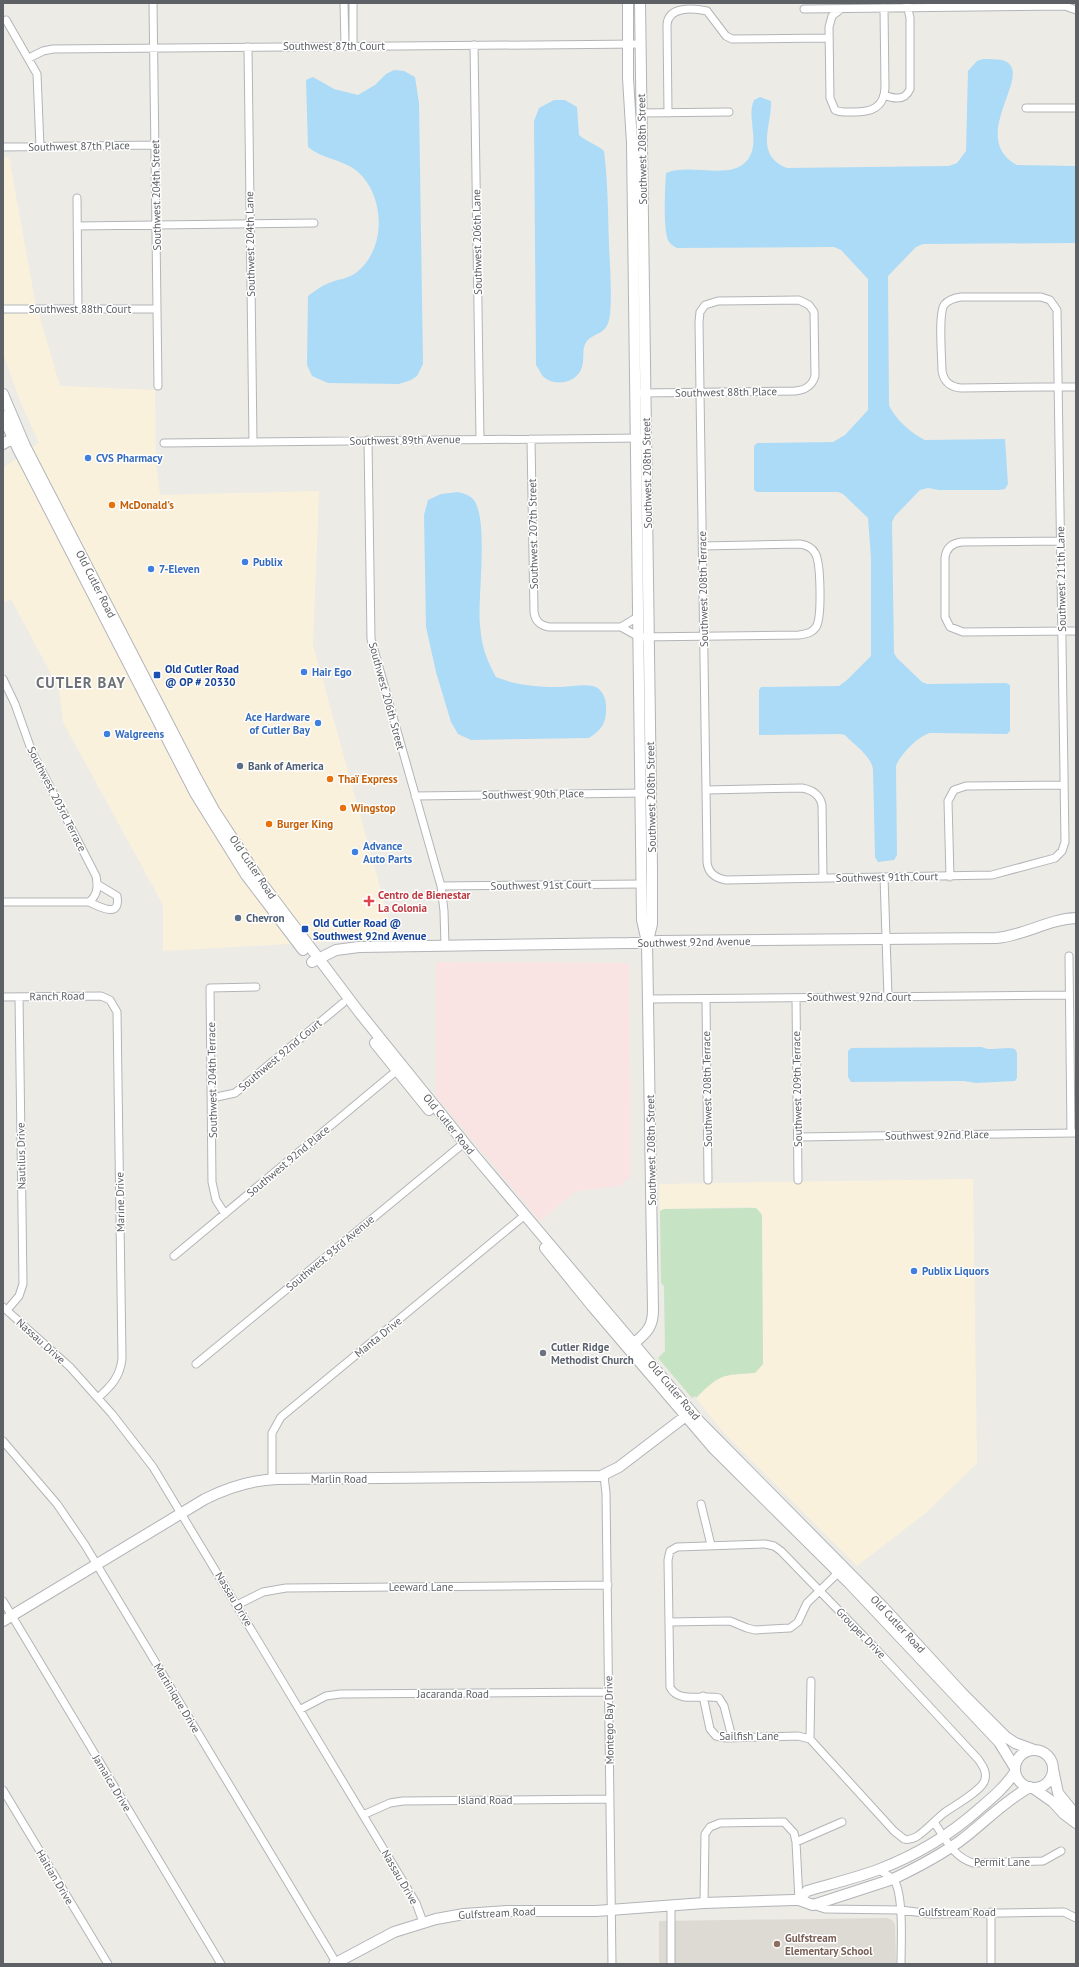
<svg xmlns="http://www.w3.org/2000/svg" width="1079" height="1967" font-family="'PT Sans',sans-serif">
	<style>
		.commercial { fill: #faf1dd }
		.education { fill: #dddad3 }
		.medical { fill: #f9e3e3 }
		.green { fill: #c6e3c4 }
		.water { fill: #acdbf7 }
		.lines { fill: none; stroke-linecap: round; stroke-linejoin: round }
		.street-casing { stroke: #b2b5b8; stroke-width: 9 }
		.secondary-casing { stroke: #b1b4b8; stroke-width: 12 }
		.street { stroke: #fff; stroke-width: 7 }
		.secondary { stroke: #fff; stroke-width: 10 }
		.shop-dot { fill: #3f7fe0; stroke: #fff; stroke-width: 1.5 }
		.food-dot { fill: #e8710a; stroke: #fff; stroke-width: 1.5 }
		.transit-dot { fill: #1a4fb4; stroke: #fff; stroke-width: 1.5 }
		.service-dot { fill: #5c6f8a; stroke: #fff; stroke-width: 1.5 }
		.health-dot { fill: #e0444e; stroke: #fff; stroke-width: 1.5 }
		.worship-dot { fill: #6b7280; stroke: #fff; stroke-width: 1.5 }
		.education-dot { fill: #8d6e63; stroke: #fff; stroke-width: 1.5 }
		.labels { text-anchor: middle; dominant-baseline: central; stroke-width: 3; stroke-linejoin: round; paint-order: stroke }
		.street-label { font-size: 11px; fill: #5d6064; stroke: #fff }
		.shop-label { font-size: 11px; font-weight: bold; fill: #366cbe; stroke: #fff; text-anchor: start }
		.food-label { font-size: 11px; font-weight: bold; fill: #c56008; stroke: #fff; text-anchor: start }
		.transit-label { font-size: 11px; font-weight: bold; fill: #164399; stroke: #fff; text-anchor: start }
		.service-label { font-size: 11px; font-weight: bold; fill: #4e5e75; stroke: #fff; text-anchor: start }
		.health-label { font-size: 11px; font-weight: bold; fill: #be3a42; stroke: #fff; text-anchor: start }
		.worship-label { font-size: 11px; font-weight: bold; fill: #5b616d; stroke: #fff; text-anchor: start }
		.education-label { font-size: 11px; font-weight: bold; fill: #785e54; stroke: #fff; text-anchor: start }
		.district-label { font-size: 15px; font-weight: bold; letter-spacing: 1px; fill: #6e7276; stroke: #fff }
	</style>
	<rect width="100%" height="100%" fill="#edebe5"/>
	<path class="commercial" d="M3 157H9L35 301 60 386 155 390 156 462 160 495 319 491 313 645 394 938 163 951V905L63 722 59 689 11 599 3 603V468L39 443 20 401 3 353Z
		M973 1179 977 1463 927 1512 857 1566 724 1433 696 1398 714 1380 731 1374 755 1373 763 1364 761 1212 756 1208 752 1207 664 1209 660 1211 659 1184Z"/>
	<path class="education" d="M887 1918 892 1920 895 1924 896 1964H659V1921Z"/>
	<path class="medical" d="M436 962 629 963 631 1176 620 1186 576 1191 540 1221 436 1096Z"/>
	<path class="green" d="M756 1208 762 1215 763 1364 755 1373C722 1375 720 1374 696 1398L695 1396 692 1398 658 1358 665 1351 664 1286 661 1283 660 1211 664 1209Z"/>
	<path class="water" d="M983 59C989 59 996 59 1002 60 1039 70 965 137 1017 165L1076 166V242L1074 243 923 244 916 247 888 276 889 405C895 419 912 434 925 440L1005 439 1008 484 1005 489 999 490H939L928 488 920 490 895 516 892 522 894 653 897 658 922 682 927 684 1006 683 1010 685V731L1007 734 930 733C918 736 900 755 896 766L897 855 894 860 878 862 875 857 873 770C872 756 854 745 845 735L840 734 759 735V690L761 687 839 686 847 680 871 656V558L868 518 843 494 838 492H757L754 490V446L757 443 833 442 845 435 868 410V279L841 250 834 247 677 248C673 246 670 244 668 240 663 228 665 187 666 173 692 161 741 186 752 151 757 134 747 116 754 100L760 97 771 101C772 126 754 155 787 168L949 166 957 163 966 151 968 71 977 61Z
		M394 70 404 71 415 77 419 103 423 364 417 376 411 380 399 384 328 383 312 376 307 365 308 296C315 291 321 286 329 283 338 279 349 279 357 272 387 248 385 195 357 171 342 159 322 159 308 147L306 80 313 77 334 89 358 95 375 85 386 74Z
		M554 100H565L577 107 579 135C587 142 596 144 604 151 608 182 608 214 609 245 610 268 612 292 610 315 607 336 596 331 587 341 581 349 585 357 582 367 578 382 557 387 545 378 541 375 539 369 536 365L534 121 539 108Z
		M458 492C462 493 469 495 472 498 490 514 477 600 480 625 482 648 486 658 496 677 518 686 539 687 562 687 572 686 584 684 593 686 604 689 607 702 606 711 606 724 600 731 589 738L471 740 458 734 451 722 436 672 426 627 424 515 428 500 441 494Z
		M982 1047C992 1052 1004 1046 1015 1049L1017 1053V1078L1015 1081 976 1083 964 1081 851 1082 848 1077V1051L851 1048Z"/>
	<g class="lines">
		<g class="street-casing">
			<path id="street" d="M153 3 158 386
				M344 3 345 46
				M353 3V46
				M804 9 1065 6 1076 10
				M841 9 832 16 829 27 830 98 835 110C841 113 847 112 854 112 871 112 884 108 885 88L884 8
				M6 20 37 74 40 147
				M474 45 480 440
				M248 47 253 442
				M29 58 43 51 53 49 641 44
				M884 95C894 99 905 101 910 89V18L907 4
				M1026 108H1076
				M642 113 729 112
				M668 113 667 25C668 6 693 8 707 11L726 36 732 39 829 38
				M3 147 155 145
				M77 198 78 308
				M77 226 314 223
				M3 309H157
				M642 393 795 391C806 390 812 386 815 376L814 312 809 305 799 300 718 301 705 305 700 312 699 322 700 392C702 548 706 705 707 862 708 873 715 878 726 880L992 875 1055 858 1062 851 1065 842 1057 310 1050 300 1041 297H961C954 298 948 300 944 305 938 315 942 358 942 371 944 382 950 387 961 388L1047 387C1057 387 1066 387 1076 387
				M531 439 534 612C535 621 541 626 549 627H621L639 637 799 635C806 634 812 633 816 627 822 618 821 562 815 553 812 547 806 545 800 544L702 546
				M368 440 371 639 441 886 444 911 445 946
				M164 443 640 438
				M1061 541 962 542C952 543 946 548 945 558V617L950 627 963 632 1076 631
				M621 627 639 616
				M3 679 15 704 32 752 96 876C98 886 98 895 89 902H3
				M706 790 802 788C813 790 820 795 822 805L823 878
				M415 796 645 793
				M884 877 888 997
				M950 877 948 801 954 790 966 786 1064 785
				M441 886 642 884
				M89 902C100 907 121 919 117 896L97 884
				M1069 956 1071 1133
				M3 997 101 996 110 1000 117 1012 122 1359C120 1377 111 1386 98 1398
				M796 998 798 1180
				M648 999 1069 995
				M706 999 708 1180
				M212 1098 235 1093 343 1003
				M798 1137 1076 1133
				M225 1214 216 1200 212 1182 210 988 256 987
				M174 1256 401 1067
				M3 1307 70 1367 112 1414 153 1467 404 1883 416 1903 423 1922
				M7 1310 19 1296 23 1284 19 997
				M196 1364 464 1143
				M3 1441 57 1504 85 1545 337 1964
				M604 1476 606 1493 612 1964
				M272 1479V1433L281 1417 525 1215
				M701 1504 711 1545
				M3 1601 221 1964
				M237 1605 263 1592 286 1588 608 1585
				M669 1622 730 1621 747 1628 755 1630 790 1628 798 1622 807 1603 841 1570
				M703 1696 710 1729 716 1736 726 1738 798 1736 810 1739 894 1831 904 1839C908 1840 912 1839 916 1837 926 1831 935 1820 944 1813 955 1805 978 1793 984 1782 988 1773 983 1766 978 1759L876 1649 781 1551 774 1546 765 1544 677 1547 670 1551 668 1560 670 1687C678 1704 704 1694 719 1698L724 1706 732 1737
				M301 1709 326 1696 340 1694 609 1692
				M810 1739 811 1681
				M3 1790 108 1964
				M363 1815 390 1803 403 1801 610 1799
				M934 1822C945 1838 953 1857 973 1863L1043 1861 1061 1851
				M796 1842 799 1900
				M879 1870C883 1873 891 1876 894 1880 904 1895 901 1945 901 1964
				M704 1903 705 1834 710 1827 720 1823 784 1822 794 1833 796 1842 842 1822
				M813 1905 825 1909 901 1910 931 1914 1064 1912 1076 1918
				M991 1912V1964
				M671 1964V1906"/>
		</g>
		<g class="secondary-casing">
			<path id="secondary" d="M628 3V78L632 143 642 920 647 942 653 1310C653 1330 644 1334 630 1347
				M640 3 652 869V924L648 940
				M3 394 25 446 197 779 214 810 261 882 359 1012 475 1156 700 1422 883 1607 962 1693 1006 1737 1015 1743 1034 1750
				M3 416 18 449 195 793 246 875 303 950
				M3 444 18 435
				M312 962 336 950 359 947 629 943 659 941 996 938C1024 936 1048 919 1076 918
				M375 1043 429 1110
				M545 1248 592 1306 714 1449 849 1583 999 1742 1015 1768
				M3 1621 205 1499C227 1488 252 1480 277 1479L601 1476 619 1467 691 1412
				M1015 1769a19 19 0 1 1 38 0a19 19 0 1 1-38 0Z
				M1053 1769 1058 1793 1071 1809 1073 1820
				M1033 1788 1053 1802 1064 1814 1076 1823
				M799 1900 807 1891C831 1884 856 1878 880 1869 916 1855 950 1835 979 1809 993 1797 1005 1787 1015 1772
				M334 1964 394 1932 436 1919 464 1914 507 1911H596L704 1903 794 1900H799L813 1905 893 1879C916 1868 939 1856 960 1841 983 1824 1004 1801 1030 1787"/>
		</g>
		<use href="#street" class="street"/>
		<use href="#secondary" class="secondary"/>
	</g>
	<g class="shop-dot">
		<circle cx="88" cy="458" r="4"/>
		<circle cx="245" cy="562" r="4"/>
		<circle cx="151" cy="569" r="4"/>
		<circle cx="304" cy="672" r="4"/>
		<circle cx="318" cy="723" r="4"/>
		<circle cx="107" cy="734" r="4"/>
		<circle cx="355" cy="852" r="4"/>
		<circle cx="914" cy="1271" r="4"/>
	</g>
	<g class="food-dot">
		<circle cx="112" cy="505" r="4"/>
		<circle cx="330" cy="779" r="4"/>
		<circle cx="343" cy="808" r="4"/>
		<circle cx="269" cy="824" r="4"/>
	</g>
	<g class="transit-dot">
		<rect x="153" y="671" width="8" height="8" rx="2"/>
		<rect x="301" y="925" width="8" height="8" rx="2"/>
	</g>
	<g class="service-dot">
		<circle cx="240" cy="766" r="4"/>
		<circle cx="238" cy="918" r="4"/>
	</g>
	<path class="health-dot" d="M367 895h4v4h4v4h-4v4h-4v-4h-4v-4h4z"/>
	<circle class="worship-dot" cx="543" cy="1353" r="4"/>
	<circle class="education-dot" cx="777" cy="1944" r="4"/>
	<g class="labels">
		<g class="street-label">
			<text x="334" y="46">Southwest 87th Court</text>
			<text transform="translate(79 146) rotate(-1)">Southwest 87th Place</text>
			<text transform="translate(642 149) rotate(-91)">Southwest 208th Street</text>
			<text transform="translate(156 195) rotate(-91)">Southwest 204th Street</text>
			<text transform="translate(477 242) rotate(-91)">Southwest 206th Lane</text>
			<text transform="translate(250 244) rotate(-91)">Southwest 204th Lane</text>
			<text x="80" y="309">Southwest 88th Court</text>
			<text transform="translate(726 392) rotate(-1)">Southwest 88th Place</text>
			<text transform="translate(405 440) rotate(-1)">Southwest 89th Avenue</text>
			<text transform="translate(647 473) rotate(-91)">Southwest 208th Street</text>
			<text transform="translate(533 534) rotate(-91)">Southwest 207th Street</text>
			<text transform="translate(1061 579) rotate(-91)">Southwest 211th Lane</text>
			<text transform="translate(96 584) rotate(63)">Old Cutler Road</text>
			<text transform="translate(703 589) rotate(-91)">Southwest 208th Terrace</text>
			<text transform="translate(387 696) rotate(75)">Southwest 206th Street</text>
			<text transform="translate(533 794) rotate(-1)">Southwest 90th Place</text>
			<text transform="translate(651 797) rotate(-91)">Southwest 208th Street</text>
			<text transform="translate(57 799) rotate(63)">Southwest 203rd Terrace</text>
			<text transform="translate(253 867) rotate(56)">Old Cutler Road</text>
			<text transform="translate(887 877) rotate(-1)">Southwest 91th Court</text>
			<text transform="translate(541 885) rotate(-1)">Southwest 91st Court</text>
			<text transform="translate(694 942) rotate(-1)">Southwest 92nd Avenue</text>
			<text transform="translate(57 996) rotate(-1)">Ranch Road</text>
			<text x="859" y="997">Southwest 92nd Court</text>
			<text transform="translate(280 1055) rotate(-40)">Southwest 92nd Court</text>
			<text transform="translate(212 1080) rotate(-91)">Southwest 204th Terrace</text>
			<text transform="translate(707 1089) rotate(-91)">Southwest 208th Terrace</text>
			<text transform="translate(797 1089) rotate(-91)">Southwest 209th Terrace</text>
			<text transform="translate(449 1124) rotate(51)">Old Cutler Road</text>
			<text transform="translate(937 1135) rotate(-1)">Southwest 92nd Place</text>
			<text transform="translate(651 1150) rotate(-91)">Southwest 208th Street</text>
			<text transform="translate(21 1156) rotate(-91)">Nautilus Drive</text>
			<text transform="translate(288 1161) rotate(-40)">Southwest 92nd Place</text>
			<text transform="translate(120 1202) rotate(-91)">Marine Drive</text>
			<text transform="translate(330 1253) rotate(-40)">Southwest 93rd Avenue</text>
			<text transform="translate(378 1337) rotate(-39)">Manta Drive</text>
			<text transform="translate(41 1341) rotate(42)">Nassau Drive</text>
			<text transform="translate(674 1390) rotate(50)">Old Cutler Road</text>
			<text x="339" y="1479">Marlin Road</text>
			<text x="421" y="1587">Leeward Lane</text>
			<text transform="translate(234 1599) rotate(59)">Nassau Drive</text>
			<text transform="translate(898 1624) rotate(47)">Old Cutler Road</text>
			<text transform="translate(861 1633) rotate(46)">Grouper Drive</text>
			<text x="453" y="1694">Jacaranda Road</text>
			<text transform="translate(177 1698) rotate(59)">Martinique Drive</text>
			<text transform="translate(609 1720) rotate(-91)">Montego Bay Drive</text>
			<text x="749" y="1736">Sailfish Lane</text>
			<text transform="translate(112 1783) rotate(59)">Jamaica Drive</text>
			<text x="485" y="1800">Island Road</text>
			<text x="1002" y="1862">Permit Lane</text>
			<text transform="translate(55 1877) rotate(59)">Haitian Drive</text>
			<text transform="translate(400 1877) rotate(60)">Nassau Drive</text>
			<text x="957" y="1912">Gulfstream Road</text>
			<text transform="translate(497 1913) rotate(-3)">Gulfstream Road</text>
		</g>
		<g class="shop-label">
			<text x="96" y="458">CVS Pharmacy</text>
			<text x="253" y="562">Publix</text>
			<text x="159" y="569">7-Eleven</text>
			<text x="312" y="672">Hair Ego</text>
			<text x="310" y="717" text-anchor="end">Ace Hardware<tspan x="310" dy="13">of Cutler Bay</tspan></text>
			<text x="115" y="734">Walgreens</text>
			<text x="363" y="846">Advance<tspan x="363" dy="13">Auto Parts</tspan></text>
			<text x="922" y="1271">Publix Liquors</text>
		</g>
		<g class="food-label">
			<text x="120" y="505">McDonald's</text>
			<text x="338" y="779">Thaï Express</text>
			<text x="351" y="808">Wingstop</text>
			<text x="277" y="824">Burger King</text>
		</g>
		<g class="transit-label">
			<text x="165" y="669">Old Cutler Road<tspan x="165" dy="13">@ OP # 20330</tspan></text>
			<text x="313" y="923">Old Cutler Road @<tspan x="313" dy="13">Southwest 92nd Avenue</tspan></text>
		</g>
		<g class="service-label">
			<text x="248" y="766">Bank of America</text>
			<text x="246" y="918">Chevron</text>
		</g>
		<g class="health-label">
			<text x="378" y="895">Centro de Bienestar<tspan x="378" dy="13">La Colonia</tspan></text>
		</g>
		<g class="worship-label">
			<text x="551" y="1347">Cutler Ridge<tspan x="551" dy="13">Methodist Church</tspan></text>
		</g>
		<g class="education-label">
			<text x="785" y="1938">Gulfstream<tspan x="785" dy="13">Elementary School</tspan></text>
		</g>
		<g class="district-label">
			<text x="81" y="682">CUTLER BAY</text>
		</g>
	</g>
	<rect width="1079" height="1967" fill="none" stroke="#5d6064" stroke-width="8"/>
</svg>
